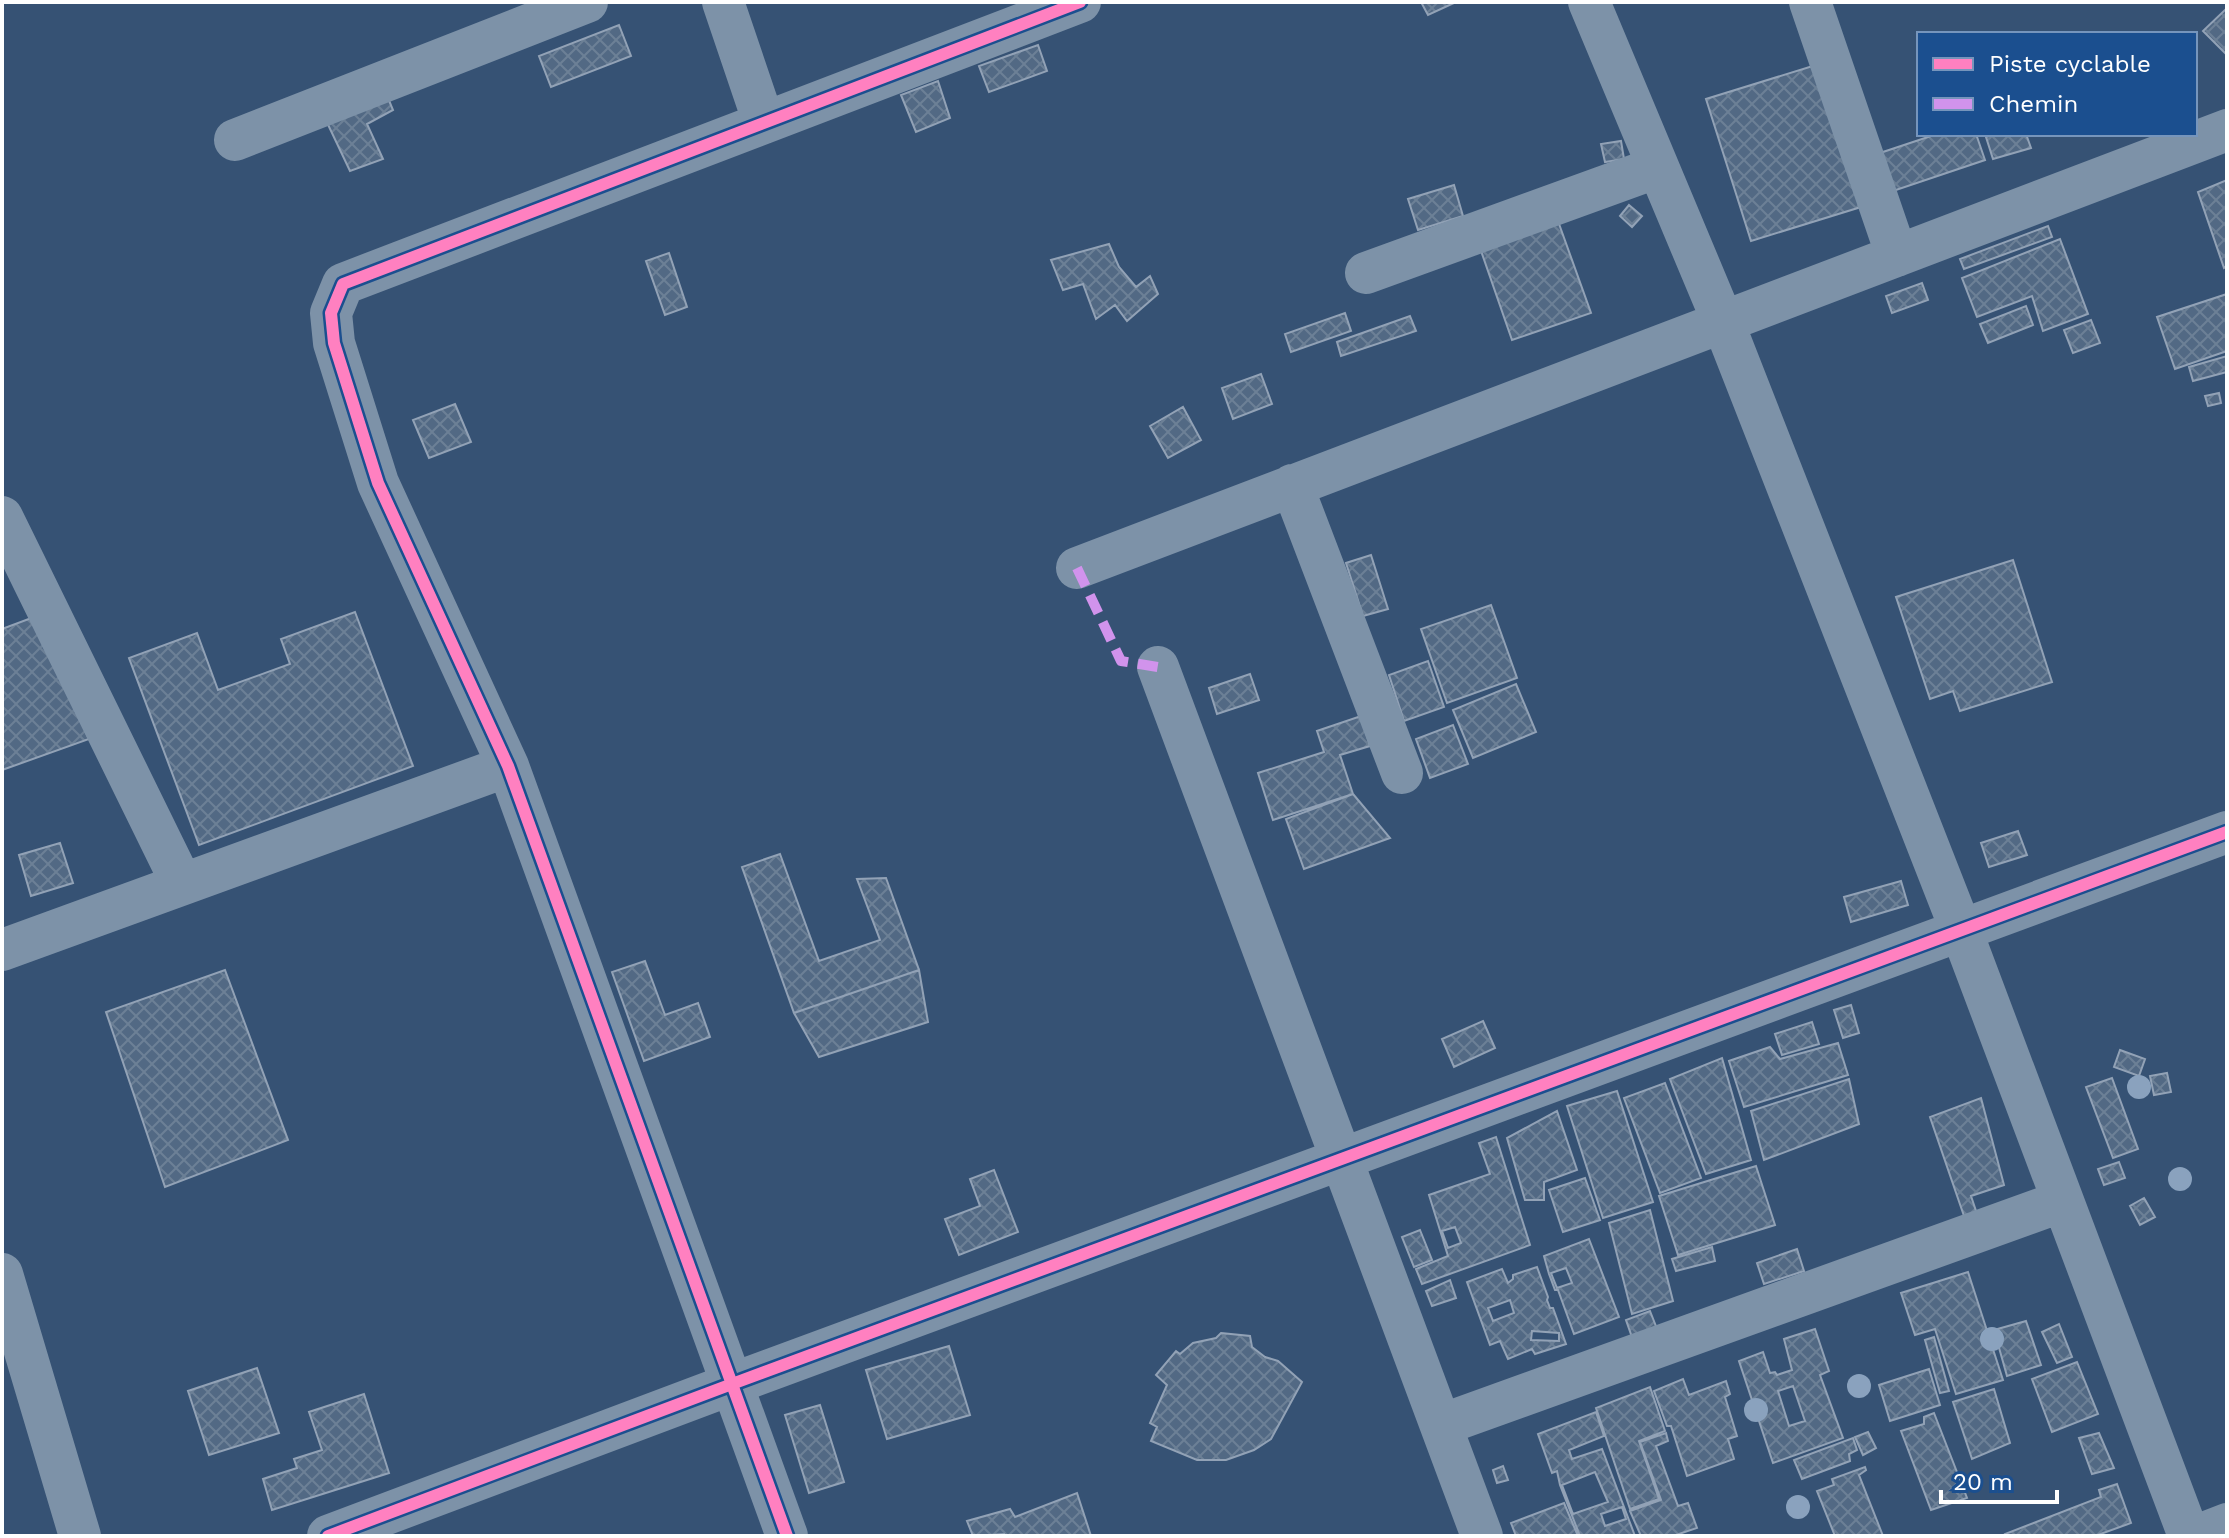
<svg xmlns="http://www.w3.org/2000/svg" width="2229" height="1538" font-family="'Work Sans',sans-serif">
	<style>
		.building { fill: url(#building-cross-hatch); stroke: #92a2b6; stroke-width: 2; fill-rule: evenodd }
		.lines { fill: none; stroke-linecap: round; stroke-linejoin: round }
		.street { stroke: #7d92a8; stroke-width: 42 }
		.quiet { stroke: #d193ec; stroke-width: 10; stroke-dasharray: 20 10; stroke-linecap: butt }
		.cycleway-casing { stroke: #1b4f8f; stroke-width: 17 }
		.cycleway { stroke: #ff80c0; stroke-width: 12 }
		.tree { fill: #8aa2be }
	</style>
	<defs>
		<pattern id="building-cross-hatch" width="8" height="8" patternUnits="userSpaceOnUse" patternTransform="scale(2)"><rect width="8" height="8" fill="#526984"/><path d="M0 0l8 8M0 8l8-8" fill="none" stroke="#6c8096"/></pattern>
	</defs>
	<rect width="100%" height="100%" fill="#365274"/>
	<path class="building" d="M1421 2H1456L1428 15Z
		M2227 8V55L2203 31Z
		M619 25 631 56 551 87 539 56Z
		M1038 45 1047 71 989 92 979 66Z
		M1816 65 1861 207 1751 241 1706 99Z
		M938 81 950 118 916 132 901 95Z
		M383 86 393 110 367 124 383 159 350 171 322 112Z
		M1937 134H1976L1985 160 1890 192 1877 154Z
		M1994 134H2026L2031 148 1993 159 1986 137Z
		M1621 141 1624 159 1605 162 1601 144Z
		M2227 180V266L2224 268 2198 192Z
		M1454 185 1463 216 1418 230 1408 199Z
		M1629 205 1642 216 1632 227 1620 216Z
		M1558 221 1591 313 1512 340 1480 248Z
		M2048 226 2052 237 1964 269 1960 259Z
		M2060 239 2088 314 2043 331 2032 296 1977 317 1962 278Z
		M1109 244 1119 267 1136 287 1150 276 1158 294 1127 321 1115 305 1096 319 1083 284 1063 290 1051 260Z
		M669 253 687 307 665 315 646 261Z
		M1922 283 1928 300 1892 313 1886 296Z
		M2227 294V351L2175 369 2157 317Z
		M2026 306 2033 325 1988 343 1980 324Z
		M1345 313 1351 331 1291 352 1285 334Z
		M1410 316 1416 331 1341 356 1337 342Z
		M2091 320 2100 343 2073 353 2064 330Z
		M2227 356V372L2193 381 2189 367Z
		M1261 374 1272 404 1233 419 1222 388Z
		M2219 393 2221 403 2208 406 2205 396Z
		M455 404 471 442 429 458 413 420Z
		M1183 407 1201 440 1168 458 1150 426Z
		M1371 555 1388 609 1363 616 1346 563Z
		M2013 560 2052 682 1960 711 1953 691 1930 699 1896 597Z
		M1491 605 1517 678 1447 703 1421 629Z
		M355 612 413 766 199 845 129 658 197 633 218 690 290 664 281 639Z
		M34 617 89 739 2 770V629Z
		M1428 661 1444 707 1404 721 1389 675Z
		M1250 674 1259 700 1217 714 1209 688Z
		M1516 684 1536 732 1473 758 1453 710Z
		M1361 716 1370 746 1340 755 1353 794 1273 820 1258 773 1324 752 1317 731Z
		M1453 725 1468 764 1430 778 1416 739Z
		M1353 794 1390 838 1304 869 1286 819Z
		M2018 831 2027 855 1989 867 1981 843Z
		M60 843 73 883 31 896 19 855Z
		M780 854 819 961 880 940 857 879 886 878 919 970 794 1013 742 867Z
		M1901 881 1908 905 1851 922 1844 897Z
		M645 961 665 1015 698 1003 710 1037 644 1061 612 972Z
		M225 970 288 1140 165 1187 106 1012Z
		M919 970 928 1022 819 1057 794 1013Z
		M1851 1005 1859 1033 1843 1038 1834 1010Z
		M1483 1021 1495 1048 1454 1067 1442 1039Z
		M1812 1022 1819 1044 1782 1055 1775 1034Z
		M1838 1043 1848 1075 1744 1107 1729 1061 1770 1047 1780 1059Z
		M2120 1050 2145 1059 2139 1076 2114 1067Z
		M1722 1058 1751 1160 1706 1174 1670 1079Z
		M2167 1073 2171 1092 2154 1095 2150 1076Z
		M2112 1078 2138 1149 2113 1158 2086 1087Z
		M1849 1079 1859 1124 1764 1160 1751 1111Z
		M1665 1083 1701 1178 1660 1193 1624 1098Z
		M1617 1091 1653 1202 1603 1218 1567 1106Z
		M1981 1098 2004 1185 1971 1196 1977 1214 1964 1216 1930 1117Z
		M1557 1111 1577 1170 1544 1182V1200H1525L1507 1138Z
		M1496 1137 1530 1245 1422 1284 1416 1269 1448 1256 1429 1195 1490 1174 1479 1143ZM1455 1227 1461 1243 1448 1248 1442 1231Z
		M2119 1162 2125 1178 2104 1185 2098 1169Z
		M1756 1166 1775 1225 1678 1255 1659 1196Z
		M994 1170 1018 1232 959 1255 945 1219 980 1206 970 1179Z
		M1585 1178 1600 1220 1563 1232 1549 1190Z
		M2144 1198 2155 1217 2140 1225 2130 1206Z
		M1650 1210 1673 1301 1632 1314 1609 1223Z
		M1420 1230 1432 1260 1414 1267 1402 1237Z
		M1589 1239 1619 1317 1574 1334 1558 1290H1555L1549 1274 1544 1256ZM1566 1268 1572 1283 1557 1288 1551 1273Z
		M1712 1247 1715 1261 1676 1271 1672 1259Z
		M1797 1249 1804 1271 1764 1284 1757 1263Z
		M1537 1267 1548 1297 1547 1300 1550 1308H1553L1566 1344 1535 1354 1532 1349 1508 1359 1500 1341 1490 1345 1467 1282 1502 1269 1508 1283 1513 1279V1275ZM1510 1300 1514 1313 1493 1321 1488 1308ZM1532 1331 1559 1333V1341L1531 1340Z
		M1968 1272 2003 1380 1956 1394 1935 1329 1915 1335 1901 1293Z
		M1450 1280 1456 1298 1432 1306 1426 1291Z
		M1650 1311 1659 1334 1634 1343 1626 1320Z
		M2026 1321 2041 1365 2007 1376 1994 1330Z
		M2059 1324 2072 1357 2057 1363 2042 1332Z
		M1815 1329 1829 1371 1820 1375 1843 1438 1773 1463 1739 1361 1763 1352 1770 1373 1775 1372 1777 1375 1792 1370 1784 1339ZM1793 1386 1805 1421 1789 1426 1778 1391Z
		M1221 1333 1250 1336 1252 1347 1265 1357 1278 1361 1302 1382 1271 1439 1254 1450 1226 1460H1197L1151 1441 1157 1427 1150 1423 1167 1385 1156 1375 1176 1351 1180 1354 1193 1343 1216 1338Z
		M1934 1337 1949 1391 1940 1393 1925 1340Z
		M949 1346 970 1415 887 1439 866 1370Z
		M2077 1362 2098 1414 2052 1432 2032 1379Z
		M257 1368 279 1433 209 1455 188 1391Z
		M1929 1369 1940 1405 1890 1421 1879 1385Z
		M1683 1379 1689 1395 1726 1381 1730 1394 1725 1397 1737 1436 1728 1439 1734 1459 1687 1476 1671 1426H1667L1654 1391Z
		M1650 1387 1665 1431 1639 1441 1659 1499 1630 1509 1596 1408Z
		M1994 1389 2010 1443 1972 1459 1953 1402Z
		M364 1394 389 1473 272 1510 263 1479 297 1468 294 1459 322 1450 309 1412Z
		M820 1405 844 1482 809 1493 785 1415Z
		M1596 1412 1604 1436 1569 1450 1572 1459 1602 1449 1635 1536H1580L1560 1485 1557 1471 1552 1473 1538 1434ZM1595 1472 1608 1502 1573 1514 1562 1485ZM1622 1507 1626 1519 1605 1526 1601 1514Z
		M1934 1413 1967 1498 1931 1510 1901 1431 1924 1424V1417Z
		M1868 1432 1876 1448 1863 1455 1855 1437Z
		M1666 1433 1668 1441 1656 1446 1678 1506 1688 1503 1697 1528 1673 1536H1641L1630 1511 1661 1500 1640 1442Z
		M2099 1433 2114 1468 2092 1474 2079 1438Z
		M1853 1438 1857 1450 1849 1454 1850 1461 1802 1479 1794 1460Z
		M1503 1466 1508 1480 1497 1483 1493 1470Z
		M1865 1467 1866 1470 1859 1475 1883 1536H1835L1817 1491 1834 1485 1832 1479Z
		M2117 1484 2131 1523 2095 1536H2006L2005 1534 2101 1497 2099 1490Z
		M1077 1493 1091 1536H1004V1534L973 1536 967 1521 1010 1509 1015 1517Z
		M1564 1503 1578 1536H1516L1511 1523Z"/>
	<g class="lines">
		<path class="street" d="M723 2 764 123
			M1589 2 1723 322 1961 930 2189 1536
			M1810 2 1897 256
			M235 140 587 2
			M1366 273 1658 167
			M1292 485 1402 773
			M2 517 182 884
			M1077 568 2227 130
			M1158 667 1482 1536
			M2 950 508 766
			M2 1274 80 1536
			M1441 1425 2063 1201
			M328 1536 732 1384 2227 832
			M787 1536 508 766 378 483 334 343 331 313 343 284 1080 2
			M2196 1536 2227 1524"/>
		<path class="quiet" d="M1077 568 1121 661 1158 667"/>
		<g class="cycleway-casing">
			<path id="cycleway" d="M328 1536 732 1384 2227 832
				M787 1536 508 766 378 483 334 343 331 313 343 284 1080 2"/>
		</g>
		<use href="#cycleway" class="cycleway"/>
	</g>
	<g class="tree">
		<circle cx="2139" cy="1087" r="12"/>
		<circle cx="2180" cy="1179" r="12"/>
		<circle cx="1992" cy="1339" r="12"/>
		<circle cx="1859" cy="1386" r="12"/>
		<circle cx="1756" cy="1410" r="12"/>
		<circle cx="1798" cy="1507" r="12"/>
	</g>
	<rect width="2229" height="1538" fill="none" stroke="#ffffff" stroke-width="8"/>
	<rect x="1917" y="32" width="280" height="104" fill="#1b4f8f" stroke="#7695bc" stroke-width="2"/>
	<rect x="1933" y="58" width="40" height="12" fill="#ff80c0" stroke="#7695bc" stroke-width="2"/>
	<text x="1989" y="72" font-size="24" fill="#ffffff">Piste cyclable</text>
	<rect x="1933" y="98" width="40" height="12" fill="#d193ec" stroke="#7695bc" stroke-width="2"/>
	<text x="1989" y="112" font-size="24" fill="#ffffff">Chemin</text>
	<path d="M1941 1490v12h116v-12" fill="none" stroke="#ffffff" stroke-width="4"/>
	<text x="1953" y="1490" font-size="24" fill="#ffffff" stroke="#1b4f8f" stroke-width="6" paint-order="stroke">20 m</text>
</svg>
